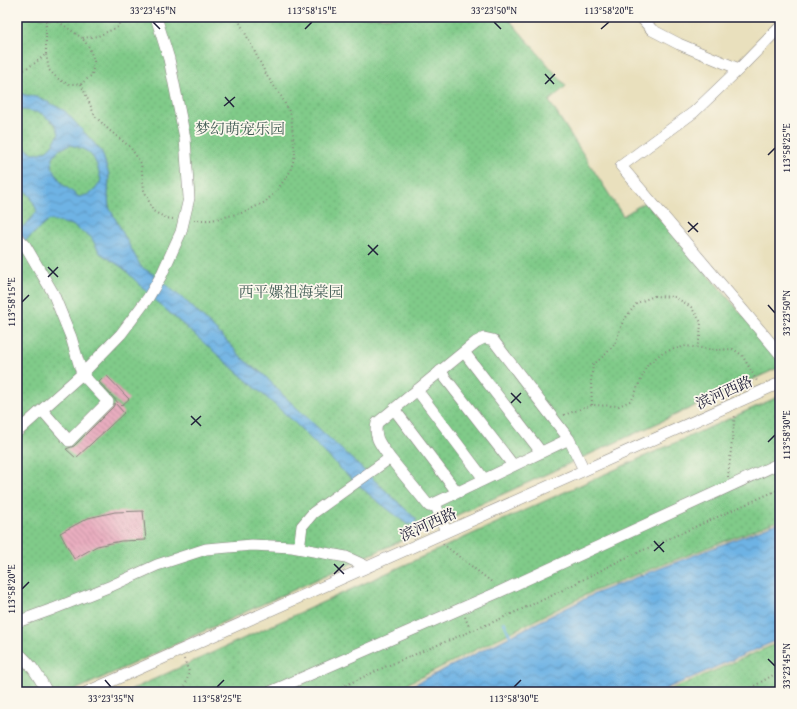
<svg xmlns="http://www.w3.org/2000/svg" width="797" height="709" font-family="'Gentium Book Plus','Noto Serif SC',serif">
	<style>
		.grass { fill: url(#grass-dots); stroke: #517662 }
		.water { fill: url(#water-waves); stroke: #486a90; fill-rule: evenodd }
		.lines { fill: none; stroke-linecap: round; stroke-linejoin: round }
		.stream { stroke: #6eb3e4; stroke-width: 3 }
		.building { fill: url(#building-back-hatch) }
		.minor-casing { stroke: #86817c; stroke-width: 12 }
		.path { stroke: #86817c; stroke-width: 2; stroke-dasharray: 1 3; stroke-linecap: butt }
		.minor { stroke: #fff; stroke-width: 11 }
		.ticks { fill: none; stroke: #22223b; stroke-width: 1.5 }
		.labels { text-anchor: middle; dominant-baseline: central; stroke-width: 3.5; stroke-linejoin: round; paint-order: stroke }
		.park-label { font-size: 15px; fill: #435d56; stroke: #fbf7ec }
		.street-label { font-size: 15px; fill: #22223b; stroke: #fbf7ec }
		.neatline { fill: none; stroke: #22223b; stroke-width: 1.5 }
		.ticks-label { font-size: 10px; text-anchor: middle; fill: #22223b }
	</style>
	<defs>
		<pattern id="grass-dots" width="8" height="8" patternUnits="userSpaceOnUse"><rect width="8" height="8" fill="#80cb89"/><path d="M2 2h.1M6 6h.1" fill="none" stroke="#6eae77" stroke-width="1.8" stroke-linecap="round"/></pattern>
		<pattern id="water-waves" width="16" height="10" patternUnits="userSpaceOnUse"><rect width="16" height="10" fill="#6eb3e4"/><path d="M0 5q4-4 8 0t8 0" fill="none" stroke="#5a91ba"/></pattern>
		<pattern id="building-back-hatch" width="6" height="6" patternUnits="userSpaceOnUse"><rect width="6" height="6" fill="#e9adbf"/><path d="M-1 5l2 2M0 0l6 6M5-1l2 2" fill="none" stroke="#bc8c9c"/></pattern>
	</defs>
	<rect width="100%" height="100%" fill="#fbf7ec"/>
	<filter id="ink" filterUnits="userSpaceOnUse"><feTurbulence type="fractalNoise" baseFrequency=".025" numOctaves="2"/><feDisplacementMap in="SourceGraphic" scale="8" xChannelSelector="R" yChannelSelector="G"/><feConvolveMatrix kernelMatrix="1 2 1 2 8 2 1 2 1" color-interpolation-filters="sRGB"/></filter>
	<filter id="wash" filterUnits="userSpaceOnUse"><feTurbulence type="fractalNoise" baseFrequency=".012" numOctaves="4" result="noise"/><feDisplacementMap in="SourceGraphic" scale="16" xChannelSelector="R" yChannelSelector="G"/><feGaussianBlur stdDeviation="0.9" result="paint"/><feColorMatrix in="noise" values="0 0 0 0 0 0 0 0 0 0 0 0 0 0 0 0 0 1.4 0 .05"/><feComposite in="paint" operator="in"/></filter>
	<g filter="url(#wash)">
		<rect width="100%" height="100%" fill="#e9e0bd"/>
		<path class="grass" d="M17 17H507L566 86 549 101 623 216 645 202 780 358V367L71 692H17Z
			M780 396V520L594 591 391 692H126L558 495Z
			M780 642V692H665Z"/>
		<path class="water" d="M17 93 40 98 65 111 102 152 109 175 108 195 109 207 141 267 153 274 188 303 225 339 244 360 263 374 284 396 417 520 408 525 371 496 343 471 291 419 156 301 123 268 100 253 91 237 72 225 49 220 17 248V232L29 221 37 211 31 197 17 181V143L35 154C49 152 53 145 59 133L55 124 41 113 24 110H17ZM70 145C93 150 96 159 101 180 95 192 92 194 79 197L62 184 52 167 53 157 58 150Z
			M780 522V639L659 692H399L596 593Z"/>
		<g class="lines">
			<path class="stream" d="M410 520 418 527
				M504 622 512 640"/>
		</g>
		<g id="blocks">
			<path class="building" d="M106 375 129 399 121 406 99 382Z
				M115 403 124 413 76 458 66 449 74 446 113 407Z
				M143 511 146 540 121 541 97 546 74 559 60 533 88 518 115 512Z"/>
		</g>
	</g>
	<g filter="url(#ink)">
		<use href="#blocks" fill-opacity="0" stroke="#86817c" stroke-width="1"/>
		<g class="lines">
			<g class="minor-casing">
				<path id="minor" d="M641 17 652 30 679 44 739 69
					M780 27 739 69 694 112 621 166 780 354
					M17 237 25 245 53 293 71 337 82 374 108 402 69 441 42 410
					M464 352 541 452
					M440 371 513 465
					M417 390 484 479
					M394 409 457 492
					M17 432 82 374 121 334 148 298 161 276 181 232 189 198 185 138 169 59 156 17
					M569 439 584 470
					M435 503 446 532
					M299 548 302 526 313 513 390 458 429 506 569 439 493 340 484 338 476 342 377 423C373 438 382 446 390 458
					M17 622 53 609 111 586 157 565 206 549 252 545 292 547 346 557 368 567
					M17 652C31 663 39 677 47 692
					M87 692 780 383
					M270 692 499 592 780 463"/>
			</g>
			<path class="path" d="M46 17V54
				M52 17 82 38
				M17 20 31 17
				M17 74 35 63 46 54 49 70 57 78 67 84H81L92 75 94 61 89 47 82 38 98 36 118 27 121 17
				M81 84 95 116 109 130 130 147 141 163 144 190 153 211 166 218 173 219
				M194 220H212L245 212 265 202 277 190 290 172 295 155 291 115 281 96 267 76 237 17
				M592 405 591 381 593 365 606 354 615 344 623 321 637 303 654 296 675 297 691 307 701 322 700 337 697 347
				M564 415 592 405 619 406 632 400 648 364 663 352 686 346 715 350 733 349 742 355 757 381
				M728 477 735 414
				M443 544 493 583
				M465 617 471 631
				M184 659 189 672 184 692
				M331 692 387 666 493 622 549 597 621 560 780 489
				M744 692 780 671"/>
			<use href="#minor" class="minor"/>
		</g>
	</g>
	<path class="ticks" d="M153 22 160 29M494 22 501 29M305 29 312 22M601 29 609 22M545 74 554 84M545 84 555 74M225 97 234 107M224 106 235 97M768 155 775 148M688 222 698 232M688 232 698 223M368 245 378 255M368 255 378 245M48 267 58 277M48 277 58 267M22 302 29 295M768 305 775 313M511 393 521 403M511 403 521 393M191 416 201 426M191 425 201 416M768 442 775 435M654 541 664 552M654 551 664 542M334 564 344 574M334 574 344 564M22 589 29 582M768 659 775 666M105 680 111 687M217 687 224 680M514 687 521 680"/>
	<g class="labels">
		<g class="park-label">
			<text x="240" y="128">梦幻萌宠乐园</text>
			<text x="291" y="291">西平嫘祖海棠园</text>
		</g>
		<g class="street-label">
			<text transform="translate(724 392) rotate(-24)">滨河西路</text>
			<text transform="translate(428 524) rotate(-24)">滨河西路</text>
		</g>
	</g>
	<rect width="797" height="709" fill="none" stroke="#fbf7ec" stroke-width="44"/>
	<rect x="22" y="22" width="753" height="665" class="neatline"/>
	<g class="ticks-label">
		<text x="153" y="14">33°23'45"N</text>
		<text x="312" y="14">113°58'15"E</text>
		<text x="494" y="14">33°23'50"N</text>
		<text x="609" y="14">113°58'20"E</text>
		<text transform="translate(786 148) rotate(-90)" y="4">113°58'25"E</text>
		<text transform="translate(11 302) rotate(-90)" y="4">113°58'15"E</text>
		<text transform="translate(786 313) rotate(-90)" y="4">33°23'50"N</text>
		<text transform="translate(786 435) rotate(-90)" y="4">113°58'30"E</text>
		<text transform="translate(11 589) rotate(-90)" y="4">113°58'20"E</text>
		<text transform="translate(786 666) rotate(-90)" y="4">33°23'45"N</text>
		<text x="111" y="702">33°23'35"N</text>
		<text x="217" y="702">113°58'25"E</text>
		<text x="514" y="702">113°58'30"E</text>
	</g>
</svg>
